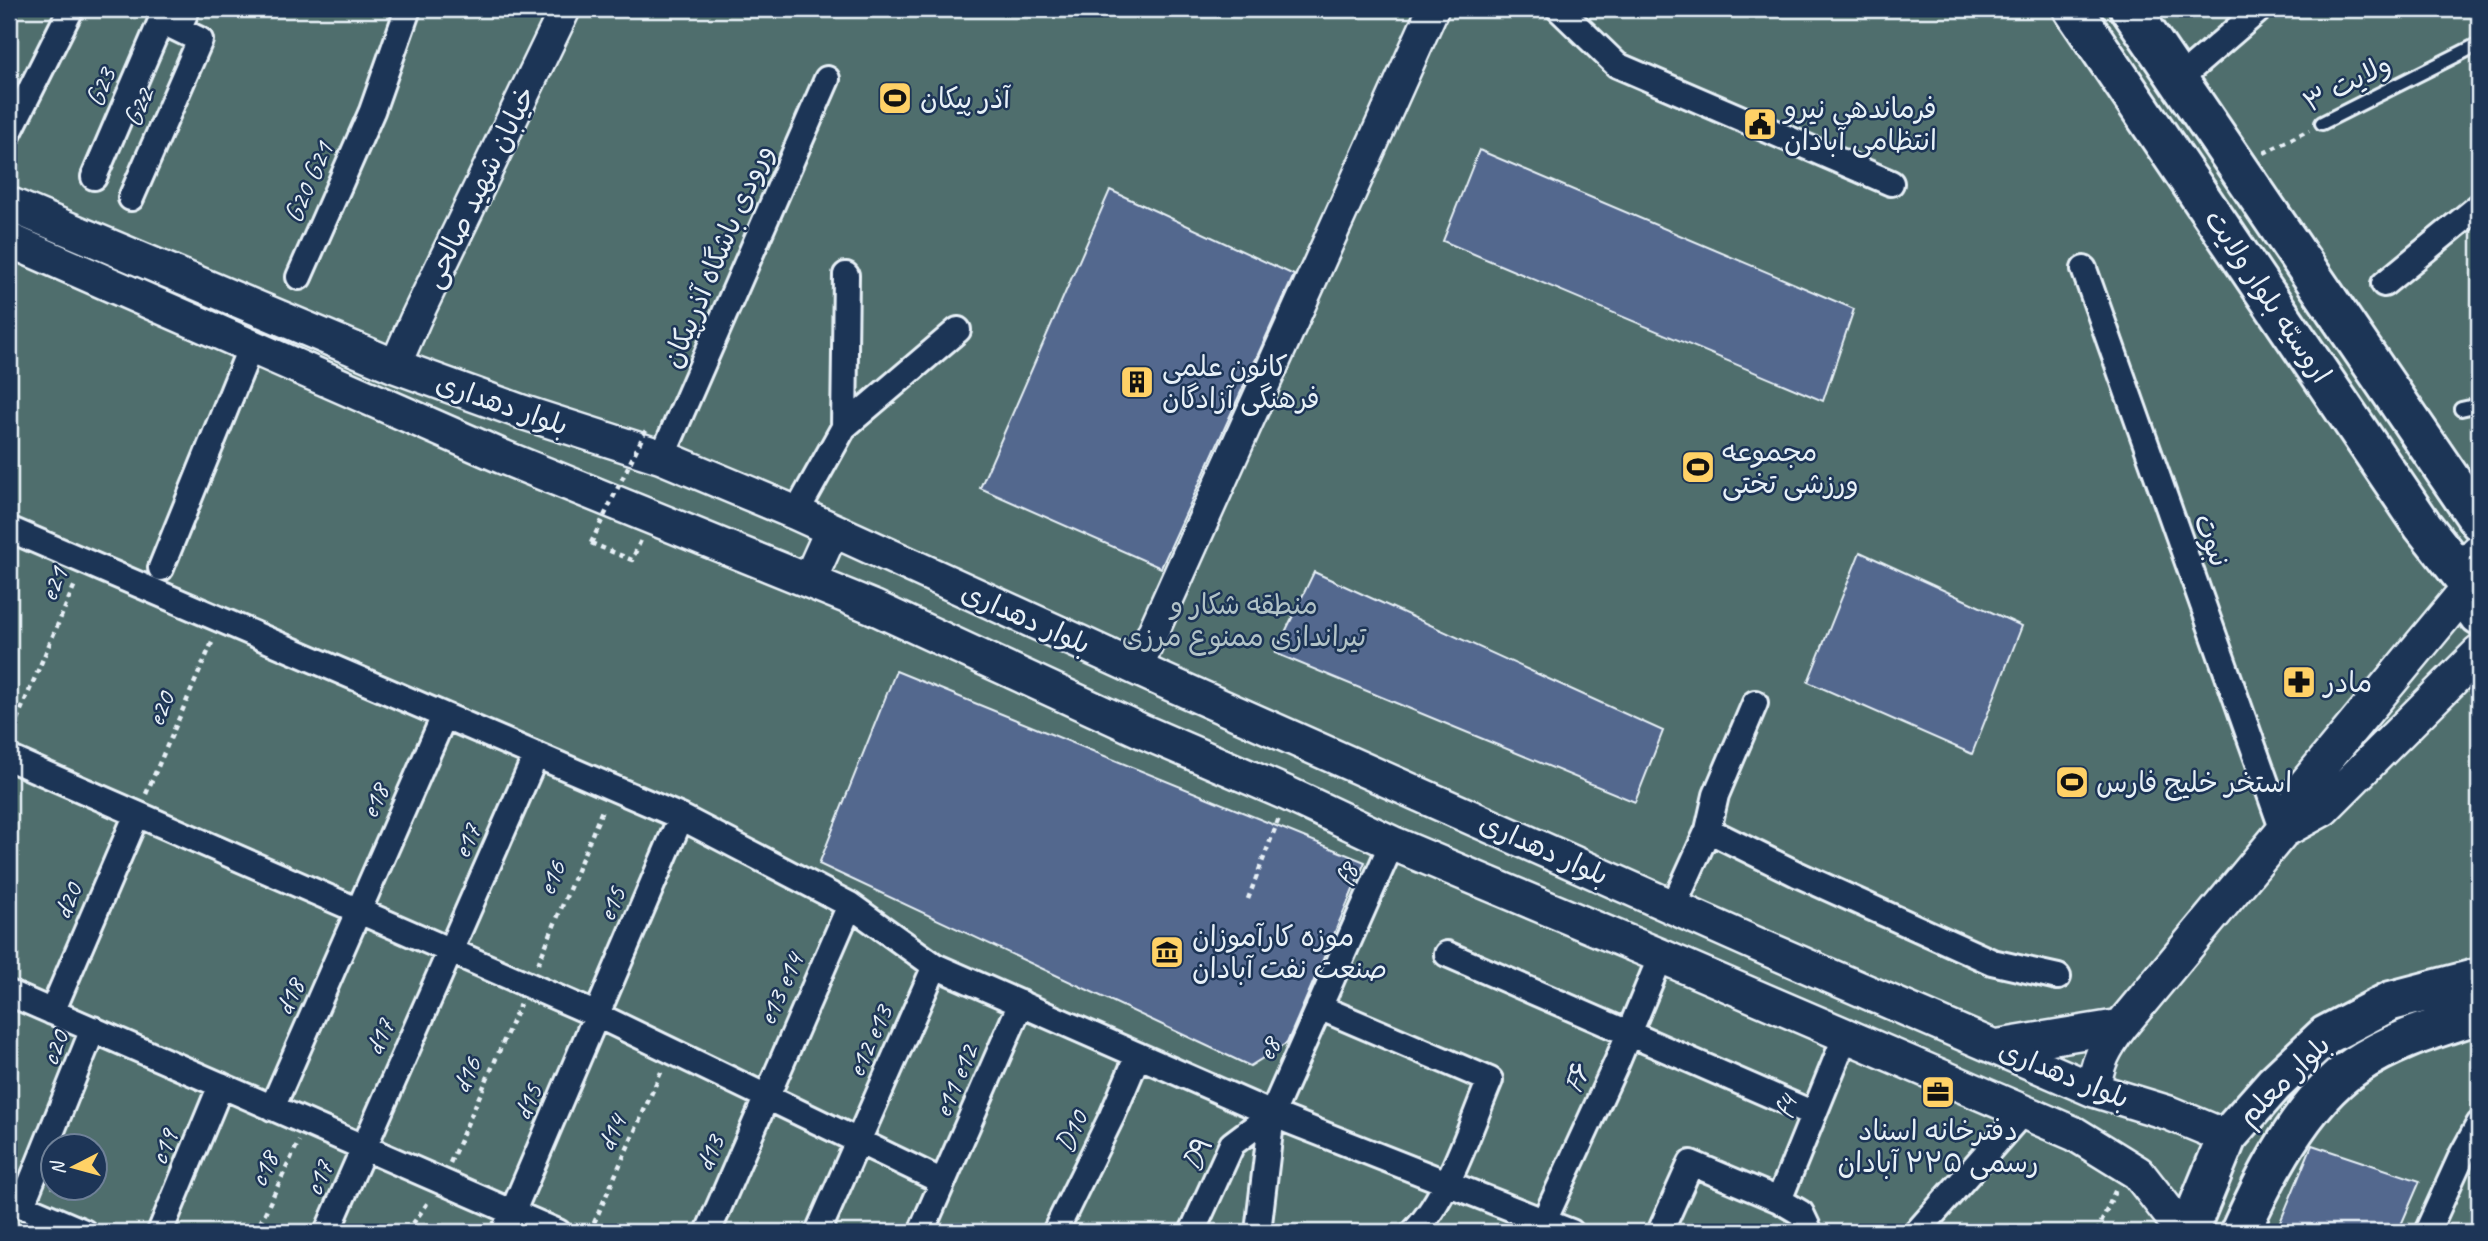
<svg xmlns="http://www.w3.org/2000/svg" width="2488" height="1241" font-family="Caveat,'Playpen Sans Arabic',sans-serif">
	<style>
		.green { fill: #4f6e6d; stroke: #9cb0b2; stroke-width: 2; fill-rule: evenodd }
		.building { fill: #52678e; stroke: #e8f1f8; stroke-width: 2 }
		.lines { fill: none; stroke-linecap: round; stroke-linejoin: round }
		.service-casing { stroke: #e8f1f8; stroke-width: 18 }
		.minor-casing { stroke: #e8f1f8; stroke-width: 30 }
		.tertiary-casing { stroke: #e8f1f8; stroke-width: 35 }
		.secondary-casing { stroke: #e8f1f8; stroke-width: 38 }
		.primary-casing { stroke: #e8f1f8; stroke-width: 44 }
		.path { stroke: #e8f1f8; stroke-width: 4.5; stroke-dasharray: 5 5; stroke-linecap: butt }
		.service { stroke: #1d3557; stroke-width: 12 }
		.minor { stroke: #1d3557; stroke-width: 24 }
		.tertiary { stroke: #1d3557; stroke-width: 30 }
		.secondary { stroke: #1d3557; stroke-width: 33 }
		.primary { stroke: #1d3557; stroke-width: 38 }
		.path-bridge { stroke: #e8f1f8; stroke-width: 4.5; stroke-dasharray: 5 5; stroke-linecap: butt }
		.labels { text-anchor: middle; dominant-baseline: central; stroke-width: 5; stroke-linejoin: round; paint-order: stroke }
		.street-label { font-size: 28px; fill: #e8f1f8; stroke: #1d3557 }
		.poi-label { font-size: 28px; fill: #e8f1f8; stroke: #1d3557; text-anchor: start }
		.park-label { font-size: 28px; fill: #b2c3c7; stroke: #1d3557 }
	</style>
	<rect width="100%" height="100%" fill="#2d4468"/>
	<filter id="ink" filterUnits="userSpaceOnUse"><feTurbulence type="fractalNoise" baseFrequency=".0143" numOctaves="2"/><feDisplacementMap in="SourceGraphic" scale="14" xChannelSelector="R" yChannelSelector="G"/><feConvolveMatrix kernelMatrix="1 2 1 2 8 2 1 2 1" color-interpolation-filters="sRGB"/></filter>
	<g filter="url(#ink)">
		<path class="green" d="M9 9H2479V1232H9ZM52 1146H94V1188H52Z"/>
		<path class="building" d="M1479 150 1854 309 1823 401 1443 241Z
			M1110 190 1294 275 1161 568 980 488Z
			M1860 552 2022 626 1972 754 1808 682Z
			M1314 572 1663 731 1635 802 1275 653Z
			M896 671 1365 862 1287 1043 1250 1066 819 864Z
			M2312 1145 2420 1181 2398 1232H2276Z"/>
		<g class="lines">
			<g class="service-casing">
				<path id="service" d="M2322 123 2479 44
					M2461 409 2479 405"/>
			</g>
			<g class="minor-casing">
				<path id="minor" d="M1559 9 1617 65 1891 183
					M178 29 187 9
					M2178 80 2260 9
					M9 133 71 9
					M94 177 161 21 200 40 131 198
					M2084 269 2283 831
					M299 277 372 111 408 9
					M2384 284 2479 206
					M844 427 846 275
					M662 457 827 79
					M796 513 844 427 958 330
					M9 529 681 817 850 905 935 966 1272 1114 1571 1232
					M161 568 251 346
					M9 758 597 1015 943 1182
					M1708 830 1716 795 1755 703
					M1673 907 1708 830 1797 874 1992 962 2058 977
					M1447 954 1814 1114
					M9 993 558 1232
					M1319 1007 1490 1080C1470 1127 1449 1196 1414 1232
					M52 1012 137 814
					M272 1108 444 716
					M9 1200 84 1232
					M1779 1200 1846 1035
					M22 1205 93 1029
					M160 1232 221 1085
					M327 1232 536 755
					M504 1232 681 817
					M708 1232 850 905
					M818 1232 935 966
					M921 1232 1021 1003
					M1055 1232 1112 1116 1138 1055
					M1192 1232 1232 1144 1272 1114
					M1258 1232 1272 1114 1392 843
					M1539 1232 1617 1062 1661 956
					M1660 1232 1691 1163 1779 1200 1801 1213 1810 1232
					M1917 1232 2023 1112
					M2427 1232 2462 1155 2479 1124"/>
			</g>
			<g class="tertiary-casing">
				<path id="tertiary" d="M395 366 415 320 565 9
					M1137 668 1433 9"/>
			</g>
			<g class="secondary-casing">
				<path id="secondary" d="M9 204 395 366 522 412 662 457 796 513 1162 680 1756 944 2094 1090 2169 1113 2227 1137
					M9 240 503 457 873 607 1144 732 1288 794 1392 843 1661 956 2075 1134 2138 1173 2184 1232
					M809 581 832 530
					M2283 831 2323 809 2479 653
					M1994 1047 2121 1026
					M2094 1090C2096 1063 2105 1047 2121 1026L2283 831 2303 787 2467 589"/>
			</g>
			<g class="primary-casing">
				<path id="primary" d="M2073 9 2423 526 2467 582
					M2130 9 2479 521
					M2479 554C2462 572 2464 597 2479 616
					M2188 1232 2227 1137 2274 1084 2326 1035 2391 1001 2479 978
					M2240 1232C2265 1176 2303 1101 2355 1066 2393 1040 2437 1028 2479 1014"/>
			</g>
			<path class="path" d="M2264 153 2309 130
				M591 543 632 560 641 540
				M9 738 76 582
				M146 794 214 638
				M1248 899 1279 818
				M538 964 603 808
				M450 1163 520 1004
				M256 1232 299 1141
				M407 1232 429 1201
				M590 1232 662 1070
				M2097 1232 2116 1189"/>
			<use href="#service" class="service"/>
			<use href="#minor" class="minor"/>
			<use href="#tertiary" class="tertiary"/>
			<use href="#secondary" class="secondary"/>
			<use href="#primary" class="primary"/>
			<path class="path-bridge" d="M591 543 646 430"/>
		</g>
	</g>
	<defs>
		<g id="stadium-square" transform="scale(1.75)"><rect x="-9" y="-9" width="18" height="18" rx="4" fill="#ffd166" stroke="#1d3557"/><path d="M0-5a6.5 5 0 1 0 0 10a6.5 5 0 1 0 0-10ZM-3.5-1.8h7v3.6h-7Z" fill="#111"/></g>
		<g id="civic-square" transform="scale(1.75)"><rect x="-9" y="-9" width="18" height="18" rx="4" fill="#ffd166" stroke="#1d3557"/><path d="M-.6-6.5H3V-4.5H.6V-3L4-1V1h2V6H-6V1h2V-1L-.6-3ZM-1.2 2.5V6h2.4V2.5Z" fill="#111"/></g>
		<g id="building-square" transform="scale(1.75)"><rect x="-9" y="-9" width="18" height="18" rx="4" fill="#ffd166" stroke="#1d3557"/><path d="M-4-6H4V6H1V3H-1V6H-4ZM-2.5-4.3h1.7v1.8h-1.7ZM.8-4.3h1.7v1.8H.8ZM-2.5-1h1.7V.8h-1.7ZM.8-1h1.7V.8H.8Z" fill="#111"/></g>
		<g id="pharmacy-square" transform="scale(1.75)"><rect x="-9" y="-9" width="18" height="18" rx="4" fill="#ffd166" stroke="#1d3557"/><path d="M-2-6h4v4h4v4h-4v4h-4v-4h-4v-4h4Z" fill="#111"/></g>
		<g id="museum-square" transform="scale(1.75)"><rect x="-9" y="-9" width="18" height="18" rx="4" fill="#ffd166" stroke="#1d3557"/><path d="M0-6L6-3V-2H-6V-3ZM-5-1h2V3h-2ZM-1-1h2V3h-2ZM3-1h2V3H3ZM-6 4H6V6H-6Z" fill="#111"/></g>
		<g id="office-square" transform="scale(1.75)"><rect x="-9" y="-9" width="18" height="18" rx="4" fill="#ffd166" stroke="#1d3557"/><path d="M-6-3h4V-5.5h4V-3h4V5H-6ZM-1-4.5V-3h2v-1.5ZM-6 0V1H6V0Z" fill="#111"/></g>
	</defs>
	<g fill-rule="evenodd">
		<use href="#stadium-square" x="895" y="98"/>
		<use href="#civic-square" x="1760" y="124"/>
		<use href="#building-square" x="1137" y="382"/>
		<use href="#stadium-square" x="1698" y="467"/>
		<use href="#pharmacy-square" x="2299" y="682"/>
		<use href="#stadium-square" x="2072" y="782"/>
		<use href="#museum-square" x="1167" y="952"/>
		<use href="#office-square" x="1938" y="1092"/>
	</g>
	<g class="labels">
		<g class="street-label">
			<text transform="translate(2347 83) rotate(-27)">ولایت ۳</text>
			<text transform="translate(100 87) rotate(-67)">G23</text>
			<text transform="translate(138 107) rotate(-66)">G22</text>
			<text transform="translate(308 182) rotate(-66)">G20 G21</text>
			<text transform="translate(479 187) rotate(-64)">خیابان شهید صالحی</text>
			<text transform="translate(717 256) rotate(-67)">ورودی باشگاه آذرپیکان</text>
			<text transform="translate(2268 296) rotate(56)">اروسیّه بلوار ولایت</text>
			<text transform="translate(502 404) rotate(19)">بلوار دهداری</text>
			<text transform="translate(2212 540) rotate(70)">نبوت</text>
			<text transform="translate(53 584) rotate(-67)">e21</text>
			<text transform="translate(1026 618) rotate(24)">بلوار دهداری</text>
			<text transform="translate(160 709) rotate(-67)">e20</text>
			<text transform="translate(374 801) rotate(-66)">e18</text>
			<text transform="translate(466 841) rotate(-66)">e17</text>
			<text transform="translate(1544 849) rotate(24)">بلوار دهداری</text>
			<text transform="translate(1346 874) rotate(-66)">f8</text>
			<text transform="translate(551 878) rotate(-67)">e16</text>
			<text transform="translate(67 901) rotate(-67)">d20</text>
			<text transform="translate(611 904) rotate(-67)">e15</text>
			<text transform="translate(780 989) rotate(-66)">e13 e14</text>
			<text transform="translate(289 997) rotate(-66)">d18</text>
			<text transform="translate(379 1037) rotate(-66)">d17</text>
			<text transform="translate(869 1041) rotate(-66)">e12 e13</text>
			<text transform="translate(54 1048) rotate(-68)">c20</text>
			<text transform="translate(1268 1049) rotate(-66)">e8</text>
			<text transform="translate(2064 1074) rotate(22)">بلوار دهداری</text>
			<text transform="translate(466 1075) rotate(-66)">d16</text>
			<text transform="translate(1577 1077) rotate(-66)">F۶</text>
			<text transform="translate(2284 1080) rotate(-44)">بلوار معلم</text>
			<text transform="translate(955 1081) rotate(-67)">e11 e12</text>
			<text transform="translate(527 1102) rotate(-67)">d15</text>
			<text transform="translate(1785 1106) rotate(-68)">f4</text>
			<text transform="translate(1071 1131) rotate(-64)">D10</text>
			<text transform="translate(611 1133) rotate(-66)">d14</text>
			<text transform="translate(163 1147) rotate(-67)">c19</text>
			<text transform="translate(709 1153) rotate(-67)">d13</text>
			<text transform="translate(1197 1153) rotate(-62)">D۹</text>
			<text transform="translate(263 1169) rotate(-65)">c18</text>
			<text transform="translate(318 1178) rotate(-67)">c17</text>
		</g>
		<g class="poi-label">
			<text x="920" y="98">آذر پیکان</text>
			<text x="1784" y="108">فرماندهی نیرو<tspan x="1784" dy="32">انتظامی آبادان</tspan></text>
			<text x="1162" y="366">کانون علمی<tspan x="1162" dy="32">فرهنگی آزادگان</tspan></text>
			<text x="1722" y="451">مجموعه<tspan x="1722" dy="32">ورزشی تختی</tspan></text>
			<text x="2324" y="682">مادر</text>
			<text x="2096" y="782">استخر خلیج فارس</text>
			<text x="1192" y="936">موزه کارآموزان<tspan x="1192" dy="32">صنعت نفت آبادان</tspan></text>
			<text x="1938" y="1130" text-anchor="middle">دفترخانه اسناد<tspan x="1938" dy="32">رسمی ۲۲۵ آبادان</tspan></text>
		</g>
		<g class="park-label">
			<text x="1244" y="604">منطقه شکار و<tspan x="1244" dy="32">تیراندازی ممنوع مرزی</tspan></text>
		</g>
	</g>
	<rect width="2488" height="1241" fill="none" stroke="#1d3557" stroke-width="35"/>
	<rect x="18" y="18" width="2453" height="1206" fill="none" stroke="#e8f1f8" stroke-width="2.5" filter="url(#ink)"/>
	<g transform="translate(74 1167) rotate(264)"><circle r="33" fill="#1d3557" stroke="#6e8097" stroke-width="2"/>
	<path d="M0-5L12 26L0 18L-12 26Z" fill="#ffd166"/>
	<text y="-10" font-size="19" font-weight="bold" text-anchor="middle" fill="#e8f1f8">N</text>
	</g>
</svg>
